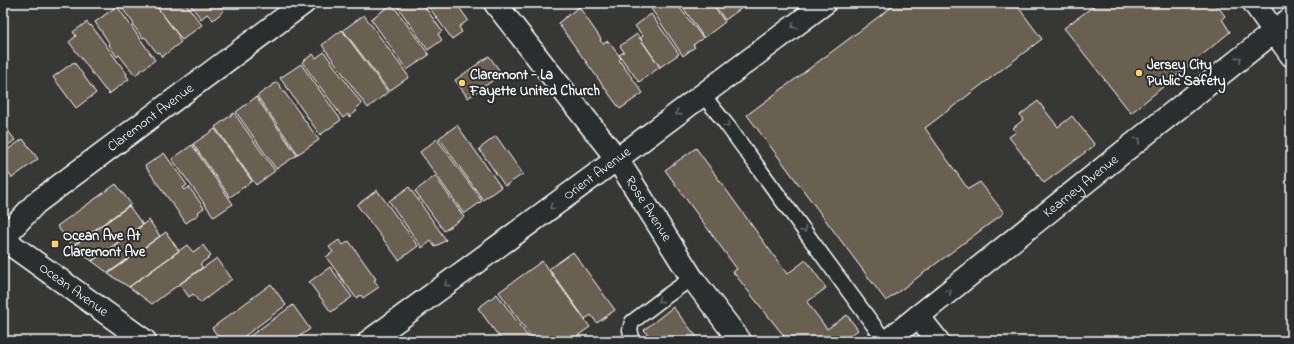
<svg xmlns="http://www.w3.org/2000/svg" width="1294" height="344" font-family="'Indie Flower',sans-serif">
	<style>
		.building { fill: #6a6051; stroke: #fff }
		.lines { fill: none; stroke-linecap: round; stroke-linejoin: round }
		.service-casing { stroke: #fff; stroke-width: 17 }
		.minor-casing { stroke: #fff; stroke-width: 25 }
		.tertiary-casing { stroke: #fff; stroke-width: 25 }
		.service { stroke: #2a2d2e; stroke-width: 14 }
		.minor { stroke: #2a2d2e; stroke-width: 22 }
		.tertiary { stroke: #2a2d2e; stroke-width: 22 }
		.oneway { stroke: #6a6c6d }
		.poi-dot { fill: #ffd166; stroke: #2a2d2e; stroke-width: 1.5 }
		.labels { text-anchor: middle; dominant-baseline: central; stroke-width: 4; stroke-linejoin: round; paint-order: stroke }
		.poi-label { font-size: 14px; font-weight: bold; fill: #fff; stroke: #2a2d2e; text-anchor: start }
		.street-label { font-size: 14px; fill: #fff; stroke: #2a2d2e }
	</style>
	<rect width="100%" height="100%" fill="#373735"/>
	<filter id="ink" filterUnits="userSpaceOnUse"><feTurbulence type="fractalNoise" baseFrequency=".025" numOctaves="2"/><feDisplacementMap in="SourceGraphic" scale="8" xChannelSelector="R" yChannelSelector="G"/><feConvolveMatrix kernelMatrix="1 2 1 2 8 2 1 2 1" color-interpolation-filters="sRGB"/></filter>
	<g filter="url(#ink)">
		<path class="building" d="M122 3H154L179 36 178 38 181 42 162 57 159 52 157 53 145 37 143 38 133 25 134 24 120 5Z
			M154 3H185L202 25 182 40Z
			M189 3H221L219 5 224 11 213 20 207 14 201 19Z
			M395 3H422L442 31 438 34 442 40 428 50Z
			M426 3H456L468 20 459 27 462 32 452 39Z
			M656 3H676L703 38 693 45 695 47 683 56 650 7Z
			M680 3H711L725 22 704 38Z
			M713 3H744L746 5 725 20Z
			M897 3H1015L1042 39 925 128 968 189 980 182 1004 213 886 301 747 115Z
			M1098 3H1215L1225 16 1222 19 1230 32 1131 113 1064 28Z
			M392 4 429 55 407 70 371 19Z
			M117 6 155 60 135 75 119 55 117 57 109 45 110 44 95 22Z
			M579 7 601 39 600 40 603 44 608 41 621 58 619 60 643 93 620 109 558 23Z
			M651 14 679 54 660 67 640 38 643 36 635 26Z
			M364 15 409 77 389 91 343 30Z
			M87 22 90 26 91 25 127 74 126 75 129 79 109 94 106 90H105L69 42 76 36 73 32Z
			M342 30 388 92 368 108 322 45Z
			M637 34 660 67 639 82 619 55 624 52 620 46Z
			M324 52 362 104 355 109 357 111 349 117 348 114 343 118 302 62 313 54 316 58Z
			M489 56 502 74 468 98 455 80Z
			M74 62 96 93 76 108 53 77Z
			M301 64 341 120 320 135 280 78Z
			M277 82 319 140 298 154 257 96Z
			M256 97 297 155 276 169 236 112Z
			M1038 101 1058 127 1072 116 1095 145 1044 183 1009 137 1016 132 1013 128 1023 120 1020 115Z
			M234 113 275 171 256 185 215 127Z
			M3 124 15 140 3 149Z
			M457 125 501 187 483 200 439 138Z
			M215 129 252 181 230 197 193 144Z
			M496 136 523 174 505 186 479 149Z
			M23 139 38 159 12 178 3 166V153Z
			M437 139 482 201 464 214 420 152Z
			M192 145 233 204 214 217 172 159Z
			M696 148 787 274 806 260 826 288 807 302 827 329 847 315 858 330 843 341H788L733 272 737 269 665 170Z
			M164 153 187 185 183 188 185 190 189 187 204 208 198 212 199 214 186 223 145 166Z
			M435 176 464 217 444 231 415 191Z
			M116 184 131 204 72 246 57 226Z
			M409 187 446 240 435 247 431 241 422 248 389 201Z
			M377 190 418 246 399 260 357 205Z
			M129 206 143 225 92 261 72 247Z
			M149 220 160 236 108 273 92 261Z
			M166 232 179 251 129 287 108 274Z
			M339 240 343 245 349 241 376 279 374 280 379 287 363 298 361 295 356 298 326 257 333 252 329 247Z
			M187 245 193 252 203 245 211 256 200 264 203 267 152 304 129 287Z
			M573 252 615 310 597 323 591 315 585 319 549 269Z
			M217 258 232 279 200 303 193 294 189 297 180 284Z
			M542 261 590 327 570 341H534L499 292Z
			M330 267 352 297 331 312 309 282Z
			M271 284 286 305 238 341H221L212 328Z
			M497 294 531 341H502L478 308Z
			M293 305 310 329 293 341H243Z
			M673 307 700 341H653L644 330Z"/>
		<g class="lines">
			<g class="service-casing">
				<path id="service" d="M703 95 727 125 885 341
					M633 341 630 330 632 322 665 297 692 278"/>
			</g>
			<g class="minor-casing">
				<g id="minor">
					<path id="s1" d="M495 3 617 159 692 278 740 341"/>
					<path id="s2" d="M3 238 36 203 304 3"/>
					<path d="M918 316 938 341"/>
					<path id="s3" d="M369 341 617 159 825 3"/>
					<path id="s4" d="M887 341 1291 18"/>
				</g>
			</g>
			<g class="tertiary-casing">
				<g id="tertiary">
					<path d="M1254 3 1291 55"/>
					<path id="s5" d="M3 239 145 341"/>
				</g>
			</g>
			<use href="#service" class="service"/>
			<use href="#minor" class="minor"/>
			<use href="#tertiary" class="tertiary"/>
		</g>
		<defs><path id="oneway-chevron" d="M-2-3.5L2.5 0L-2 3.5" fill="none" stroke-width="1.6" stroke-linecap="round" stroke-linejoin="round"/></defs>
		<g class="oneway">
			<use href="#oneway-chevron" transform="translate(794 26) rotate(143)"/>
			<use href="#oneway-chevron" transform="translate(1239 59) rotate(-39)"/>
			<use href="#oneway-chevron" transform="translate(678 113) rotate(143)"/>
			<use href="#oneway-chevron" transform="translate(727 125) rotate(53)"/>
			<use href="#oneway-chevron" transform="translate(1138 140) rotate(-39)"/>
			<use href="#oneway-chevron" transform="translate(552 207) rotate(144)"/>
			<use href="#oneway-chevron" transform="translate(804 230) rotate(54)"/>
			<use href="#oneway-chevron" transform="translate(447 284) rotate(144)"/>
			<use href="#oneway-chevron" transform="translate(949 292) rotate(-39)"/>
			<use href="#oneway-chevron" transform="translate(660 300) rotate(143)"/>
		</g>
	</g>
	<g class="poi-dot">
		<circle cx="1139" cy="73" r="4"/>
		<circle cx="462" cy="83" r="4"/>
		<rect x="51" y="240" width="8" height="8" rx="2"/>
	</g>
	<g class="labels">
		<g class="poi-label">
			<text x="1147" y="65">Jersey City<tspan x="1147" dy="16">Public Safety</tspan></text>
			<text x="470" y="75">Claremont - La<tspan x="470" dy="16">Fayette United Church</tspan></text>
			<text x="63" y="236">Ocean Ave At<tspan x="63" dy="16">Claremont Ave</tspan></text>
		</g>
		<g class="street-label">
			<text stroke="none"><textPath href="#s2" startOffset="191">Claremont Avenue</textPath></text>
			<text stroke="none"><textPath href="#s3" startOffset="283">Orient Avenue</textPath></text>
			<text stroke="none"><textPath href="#s4" startOffset="248">Kearney Avenue</textPath></text>
			<text stroke="none"><textPath href="#s1" startOffset="257">Rose Avenue</textPath></text>
			<text stroke="none"><textPath href="#s5" startOffset="87">Ocean Avenue</textPath></text>
		</g>
	</g>
	<rect width="1294" height="344" fill="none" stroke="#2a2d2e" stroke-width="16"/>
	<rect x="8" y="8" width="1278" height="328" fill="none" stroke="#fff" stroke-width="1.5" filter="url(#ink)"/>
</svg>
